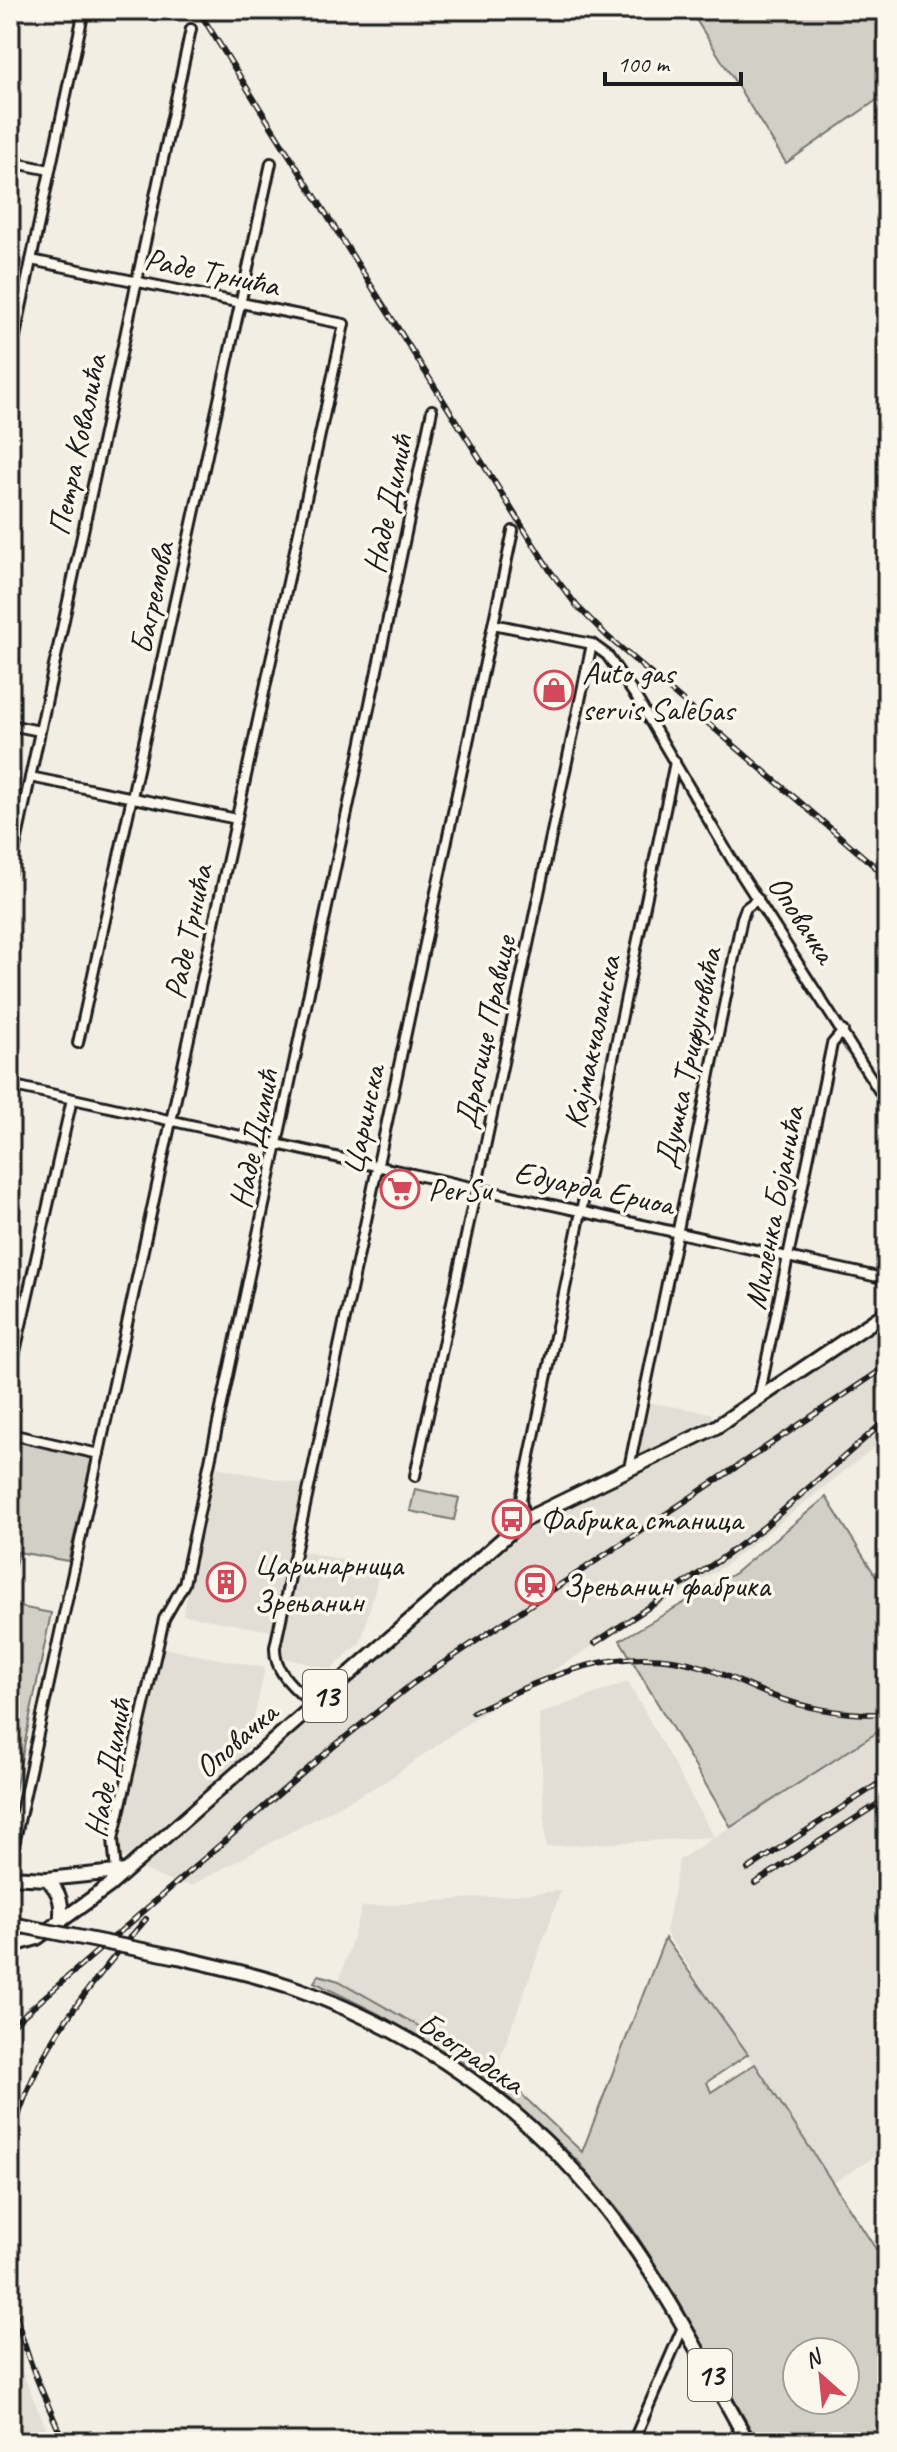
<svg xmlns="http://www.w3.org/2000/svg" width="897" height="2452" font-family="Caveat,sans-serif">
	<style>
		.built { fill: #e2ded5 }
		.green { fill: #d2cfc6; stroke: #777671; stroke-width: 2; fill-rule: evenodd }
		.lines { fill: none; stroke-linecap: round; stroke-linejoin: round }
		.minor-casing { stroke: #1c1c1c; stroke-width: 14 }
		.primary-casing { stroke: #1c1c1c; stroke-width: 18 }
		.minor { stroke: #fbf7ec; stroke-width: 8 }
		.primary { stroke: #fbf7ec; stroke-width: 12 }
		.rail-casing { stroke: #1c1c1c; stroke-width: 6 }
		.rail { stroke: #fbf7ec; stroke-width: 3; stroke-dasharray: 9; stroke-linecap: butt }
		.primary-bridge-casing { stroke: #1c1c1c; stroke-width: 18; stroke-linecap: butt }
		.primary-bridge { stroke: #fbf7ec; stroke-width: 12 }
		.labels { text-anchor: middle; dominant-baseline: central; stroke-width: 7; stroke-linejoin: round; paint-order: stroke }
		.shield { fill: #fbf7ec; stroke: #5f5e5a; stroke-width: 2 }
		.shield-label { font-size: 30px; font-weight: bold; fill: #1c1c1c }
		.street-label { font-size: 32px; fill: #1c1c1c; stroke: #fbf7ec }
		.poi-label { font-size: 32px; fill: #1c1c1c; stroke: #fbf7ec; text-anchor: start }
	</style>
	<rect width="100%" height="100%" fill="#f2eee4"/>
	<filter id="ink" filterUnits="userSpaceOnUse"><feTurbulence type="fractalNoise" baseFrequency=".0125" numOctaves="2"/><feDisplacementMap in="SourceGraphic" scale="16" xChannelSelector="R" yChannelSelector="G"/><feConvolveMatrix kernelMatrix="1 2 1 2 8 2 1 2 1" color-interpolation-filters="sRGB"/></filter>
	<g filter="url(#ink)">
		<path class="built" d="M887 1323V1434L871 1450 726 1565 475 1718 388 1780 192 1885 169 1881 142 1869V1865L527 1528 715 1437Z
			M651 1403 711 1413 713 1424 640 1459 638 1455Z
			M216 1467 305 1485 283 1589 271 1631 183 1615Z
			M300 1551 381 1567 361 1642 331 1669 280 1657Z
			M163 1648 265 1668 246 1755 133 1855 122 1859 118 1838Z
			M628 1682 714 1837 546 1847 539 1714Z
			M887 1726V2149L833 2183 666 1933 679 1860Z
			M561 1891 496 2070 339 1981 362 1907Z
			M10 2337 23 2374 52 2442H10Z"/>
		<path class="green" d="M690 10H887V93L786 163Z
			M10 1439 94 1458 68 1561 18 1552 10 1588Z
			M415 1489 459 1498 454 1520 410 1511Z
			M826 1497 887 1594V1726L731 1827 620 1640 735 1573Z
			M10 1605 51 1613 10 1816Z
			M665 1938 748 2054 707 2082 711 2092 755 2064 887 2266V2442H758L675 2295 629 2223 579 2162 506 2095 471 2067 379 2014 314 1982 319 1975 339 1981 496 2070 582 2152ZM845 2352V2400H797V2352Z"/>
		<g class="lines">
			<g class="minor-casing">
				<path id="minor" d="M10 162 50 170
					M10 360 84 10
					M493 624 592 644 607 655 636 697 732 860 887 1103
					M10 725 40 731
					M30 777 237 819
					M10 871 191 29
					M78 1043 271 163
					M10 1085 887 1279
					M10 1374 72 1099
					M759 1397 832 1044 843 1031
					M10 1434 99 1454
					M629 1468 742 918 746 908 758 899
					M415 1476 592 644
					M524 1520 521 1499 675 762
					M314 1706C296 1689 274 1674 275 1647L513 531
					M10 1863 344 324 31 260
					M116 1872 113 1839 164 1619 184 1584 432 410
					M633 2442 683 2327"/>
			</g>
			<g class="primary-casing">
				<path id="primary" d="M10 1877 47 1879 126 1871
					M47 1879C61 1893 63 1905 60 1924
					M10 1946 37 1938 109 1886 524 1520 716 1427 887 1312
					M178 1957C215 1966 253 1974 289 1986 417 2030 533 2111 614 2219 666 2288 706 2367 748 2442"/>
			</g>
			<use href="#minor" class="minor"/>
			<use href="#primary" class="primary"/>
			<g class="rail-casing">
				<path id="rail" d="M198 10 551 572 577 606 608 637 887 877
					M595 1643 721 1559 764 1527 887 1419
					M473 1712C544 1678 619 1641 700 1666 725 1674 749 1687 773 1696 810 1710 848 1715 887 1714
					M748 1869 887 1778
					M755 1883 887 1798
					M10 2027 333 1747 412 1684 887 1366
					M10 2153C23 2062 89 1986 146 1919
					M10 2282C18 2342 40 2387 64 2442"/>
			</g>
			<use href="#rail" class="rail"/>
			<g class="primary-bridge-casing">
				<path id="primary-bridge" d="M12 1924 178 1957"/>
			</g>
			<use href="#primary-bridge" class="primary-bridge"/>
		</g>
	</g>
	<defs>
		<g id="shop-ring" transform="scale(2)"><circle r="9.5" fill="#fbf7ec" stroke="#d1495b" stroke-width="1.5"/><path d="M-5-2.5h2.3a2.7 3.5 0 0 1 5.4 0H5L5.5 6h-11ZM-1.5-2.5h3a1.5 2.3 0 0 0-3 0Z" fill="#d1495b"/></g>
		<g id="supermarket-ring" transform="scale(2)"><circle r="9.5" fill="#fbf7ec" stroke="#d1495b" stroke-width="1.5"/><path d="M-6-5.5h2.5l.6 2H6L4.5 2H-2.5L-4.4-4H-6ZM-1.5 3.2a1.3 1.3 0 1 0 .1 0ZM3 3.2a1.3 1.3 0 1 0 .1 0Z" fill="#d1495b"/></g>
		<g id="bus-ring" transform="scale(2)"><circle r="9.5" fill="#fbf7ec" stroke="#d1495b" stroke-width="1.5"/><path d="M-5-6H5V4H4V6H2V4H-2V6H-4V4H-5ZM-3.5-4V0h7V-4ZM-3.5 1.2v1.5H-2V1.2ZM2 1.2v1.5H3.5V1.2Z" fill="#d1495b"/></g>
		<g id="building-ring" transform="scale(2)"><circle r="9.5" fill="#fbf7ec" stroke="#d1495b" stroke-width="1.5"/><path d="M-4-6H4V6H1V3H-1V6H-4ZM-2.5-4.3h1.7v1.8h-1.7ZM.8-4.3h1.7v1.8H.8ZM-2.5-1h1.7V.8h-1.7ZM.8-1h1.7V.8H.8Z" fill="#d1495b"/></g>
		<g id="station-ring" transform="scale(2)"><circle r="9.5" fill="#fbf7ec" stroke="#d1495b" stroke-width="1.5"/><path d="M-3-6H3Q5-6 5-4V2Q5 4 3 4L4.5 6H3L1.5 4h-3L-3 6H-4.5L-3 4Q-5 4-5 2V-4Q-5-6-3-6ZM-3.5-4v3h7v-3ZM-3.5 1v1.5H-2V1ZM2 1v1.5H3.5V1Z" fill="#d1495b"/></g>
	</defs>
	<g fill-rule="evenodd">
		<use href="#shop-ring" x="554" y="690"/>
		<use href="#supermarket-ring" x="400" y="1189"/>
		<use href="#bus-ring" x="512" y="1519"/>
		<use href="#building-ring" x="226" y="1582"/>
		<use href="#station-ring" x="535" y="1585"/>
	</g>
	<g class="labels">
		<g class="shield">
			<rect x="303" y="1670" width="44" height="52" rx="6"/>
			<rect x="688" y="2349" width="44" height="52" rx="6"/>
		</g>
		<g class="shield-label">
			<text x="325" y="1696">13</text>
			<text x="710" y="2375">13</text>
		</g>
		<g class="street-label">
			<text transform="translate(212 272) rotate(12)">Раде Трнића</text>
			<text transform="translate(77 445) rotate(-78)">Петра Ковалића</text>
			<text transform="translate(388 504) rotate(-78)">Наде Димић</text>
			<text transform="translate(152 598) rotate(-78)">Багремова</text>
			<text transform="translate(802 919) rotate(57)">Оповачка</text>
			<text transform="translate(188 932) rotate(-78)">Раде Трнића</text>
			<text transform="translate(485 1032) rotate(-78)">Драгице Правице</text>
			<text transform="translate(592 1042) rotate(-78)">Кајмакчаланска</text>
			<text transform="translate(688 1058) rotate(-78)">Душка Трифуновића</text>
			<text transform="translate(363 1120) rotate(-78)">Царинска</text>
			<text transform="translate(254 1139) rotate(-78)">Наде Димић</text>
			<text transform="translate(594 1188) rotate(12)">Едуарда Ериоа</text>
			<text transform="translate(774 1208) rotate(-79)">Миленка Бојанића</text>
			<text transform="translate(236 1740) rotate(-41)">Оповачка</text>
			<text transform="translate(108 1768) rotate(-79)">Наде Димић</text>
			<text transform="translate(471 2053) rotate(34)">Београдска</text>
		</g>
		<g class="poi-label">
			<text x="582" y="672">Auto gas<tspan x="582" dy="37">servis SaleGas</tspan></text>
			<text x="428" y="1189">PerSu</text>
			<text x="540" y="1519">Фабрика станица</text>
			<text x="254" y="1564">Царинарница<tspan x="254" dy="37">Зрењанин</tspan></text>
			<text x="563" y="1585">Зрењанин фабрика</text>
		</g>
	</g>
	<rect width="897" height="2452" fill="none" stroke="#fbf7ec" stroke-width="40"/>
	<rect x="20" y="20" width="857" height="2412" fill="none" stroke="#1c1c1c" stroke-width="3" filter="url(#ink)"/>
	<g transform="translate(821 2376) rotate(333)"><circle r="38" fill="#fbf7ec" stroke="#a29f99" stroke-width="2"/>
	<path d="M0-6L14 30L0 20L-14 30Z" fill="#d1495b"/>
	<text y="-12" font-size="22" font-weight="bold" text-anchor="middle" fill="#1c1c1c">N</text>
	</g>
	<path d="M605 72v12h136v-12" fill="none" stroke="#1c1c1c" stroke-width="4"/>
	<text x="617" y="72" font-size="24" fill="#1c1c1c" stroke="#fbf7ec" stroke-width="6" paint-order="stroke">100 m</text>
</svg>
